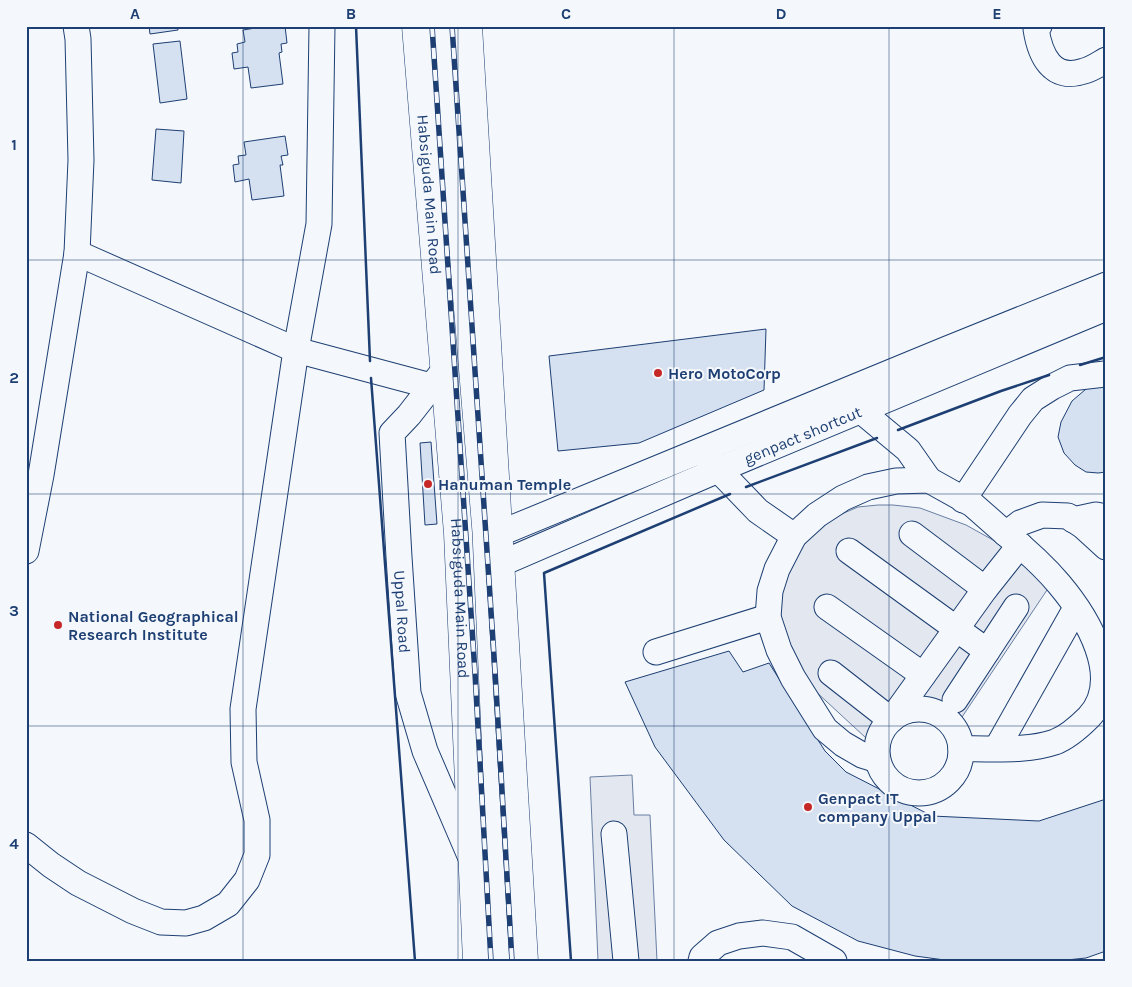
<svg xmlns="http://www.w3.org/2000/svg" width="1132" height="987" font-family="Karla,sans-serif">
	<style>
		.parking { fill: #e3e8f0; stroke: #687fa3 }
		.building { fill: #d5e0f0; stroke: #1d3f73 }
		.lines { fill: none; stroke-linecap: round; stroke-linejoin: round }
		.minor-casing { stroke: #1d3f73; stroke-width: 27 }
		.major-casing { stroke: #1d3f73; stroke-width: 29 }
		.minor { stroke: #f4f7fb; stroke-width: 25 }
		.major { stroke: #f4f7fb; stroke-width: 28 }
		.rail-casing { stroke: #1d3f73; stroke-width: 5.5 }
		.rail { stroke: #f4f7fb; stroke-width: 4; stroke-dasharray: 11; stroke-linecap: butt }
		.wall { stroke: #1d3f73; stroke-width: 2.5 }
		.grid { fill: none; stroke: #1d3f73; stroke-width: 1; stroke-opacity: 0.55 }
		.poi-dot { fill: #c62828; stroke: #f4f7fb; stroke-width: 2 }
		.labels { text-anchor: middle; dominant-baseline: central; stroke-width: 4; stroke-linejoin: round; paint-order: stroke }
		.street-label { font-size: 16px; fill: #1d3f73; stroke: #f4f7fb }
		.poi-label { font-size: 16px; font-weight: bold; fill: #1d3f73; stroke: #f4f7fb; text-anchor: start }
		.neatline { fill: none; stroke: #1d3f73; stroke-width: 2 }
		.grid-label { font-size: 16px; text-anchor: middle; font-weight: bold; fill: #1d3f73 }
	</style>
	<rect width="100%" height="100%" fill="#f4f7fb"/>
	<path class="parking" d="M878 505H893L920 508 966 525 1002 545 1049 587 960 720 914 689 866 738 786 664 776 611 785 570 806 537 837 516 858 507Z
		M632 775 634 815H650L657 961H598L590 777Z"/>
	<path class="building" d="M149 26H178V30L150 34Z
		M268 26H285L287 43 281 44 282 52 279 53 283 84 251 88 248 67 234 69 232 53 238 52 237 44 245 42 243 30Z
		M180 41 187 99 160 103 153 44Z
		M156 129 184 131 181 183 152 180Z
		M285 136 288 155 281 156 283 165H280L284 196 252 200 249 179 235 182 233 165 239 164 238 156 246 155 244 142Z
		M766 329 764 390 639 443 558 451 549 356Z
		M1106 381V472L1098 473 1086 472 1075 465 1064 453 1058 437 1061 422 1072 401 1086 389Z
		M431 442 437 524 425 525 420 443Z
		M729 651 743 672 769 663 825 751 846 772 932 816 1039 821 1106 799V951L1086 958 1057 961H952L915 956 858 941 792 906 724 840 655 747 625 682Z"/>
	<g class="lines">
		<g class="minor-casing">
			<g id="minor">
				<path d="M1039 26 1036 29C1040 55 1052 82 1084 71 1092 69 1099 64 1106 60"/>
				<path d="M77 253 296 350 431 386"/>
				<path id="s1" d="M445 369 409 415 392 433 399 557 408 693 425 751 471 858"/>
				<path d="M853 398 860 410 908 450 929 480"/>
				<path d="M707 458 758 511 794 536"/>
				<path d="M963 500 1020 415 1033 399 1052 387 1070 378 1105 374"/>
				<path d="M1073 520 1096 515 1106 517"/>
				<path d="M498 534 947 349 1106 285"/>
				<path d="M912 534 985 589"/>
				<path d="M26 551 41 475 77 253 81 160 78 39 76 26"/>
				<path d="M849 551 987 651"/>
				<path id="s2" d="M500 564 718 470 1106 308"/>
				<path d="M827 607 923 675"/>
				<path d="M656 652 768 617"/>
				<path d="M831 673 891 720 985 589 1020 545"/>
				<path d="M955 700 1016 607"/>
				<circle cx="919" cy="751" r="42"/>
				<path d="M997 748 1076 608"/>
				<path d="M961 749C992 748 1025 752 1055 742 1068 737 1080 726 1089 717 1125 678 1086 616 1059 584 1043 565 1025 549 1006 534"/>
				<path d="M878 760 862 755 843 744 825 729 793 678 779 650 768 617 770 591 777 569 794 536 817 515 843 498 868 487 896 481 929 480 972 504 1006 534 1020 523 1042 515 1068 516 1083 526 1106 547"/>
				<path d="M614 834 626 961"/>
				<path d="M26 845 51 865 78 883 133 911 161 922 186 923 204 918 228 904 247 880 257 855V820L244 762 243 709 296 350 319 224 322 26"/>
				<path d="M701 961 702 957 718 943 739 936 763 933 792 937 834 961"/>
			</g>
		</g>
		<g class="major-casing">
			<g id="major">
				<path id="s3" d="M416 26 458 533 477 961"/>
				<path d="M468 26 524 961"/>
			</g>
		</g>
		<use href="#minor" class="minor"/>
		<use href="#major" class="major"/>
		<g class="rail-casing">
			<path id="rail" d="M432 26 475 673 491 961
				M452 26 495 671 512 961"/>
		</g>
		<use href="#rail" class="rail"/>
		<path class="wall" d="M356 26 370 361
			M1080 365 1106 357
			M371 378 415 961
			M898 430 1001 391 1049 375
			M746 487 877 438
			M571 961 544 573 730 494"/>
	</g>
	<path class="grid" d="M243 26V961M458 26V961M674 26V961M889 26V961M26 260H1106M26 494H1106M26 726H1106"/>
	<g class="poi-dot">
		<circle cx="658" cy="373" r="5"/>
		<circle cx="428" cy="484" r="5"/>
		<circle cx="58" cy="625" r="5"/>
		<circle cx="808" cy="807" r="5"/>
	</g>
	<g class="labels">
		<g class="street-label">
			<text stroke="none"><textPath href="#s3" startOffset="169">Habsiguda Main Road</textPath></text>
			<text stroke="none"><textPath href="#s2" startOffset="329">genpact shortcut</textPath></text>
			<text stroke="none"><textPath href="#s3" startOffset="574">Habsiguda Main Road</textPath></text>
			<text stroke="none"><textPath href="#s1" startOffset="262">Uppal Road</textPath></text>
		</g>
		<g class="poi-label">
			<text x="668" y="373">Hero MotoCorp</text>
			<text x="438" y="484">Hanuman Temple</text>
			<text x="68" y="616">National Geographical<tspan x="68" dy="18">Research Institute</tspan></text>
			<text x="818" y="798">Genpact IT<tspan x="818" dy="18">company Uppal</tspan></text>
		</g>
	</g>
	<rect width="1132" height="987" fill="none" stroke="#f4f7fb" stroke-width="55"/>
	<rect x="28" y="28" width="1076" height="932" class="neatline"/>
	<g class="grid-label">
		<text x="135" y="19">A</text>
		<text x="351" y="19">B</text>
		<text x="566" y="19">C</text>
		<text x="781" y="19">D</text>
		<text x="997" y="19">E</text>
		<text x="14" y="150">1</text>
		<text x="14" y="383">2</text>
		<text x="14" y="616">3</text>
		<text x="14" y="849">4</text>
	</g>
</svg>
